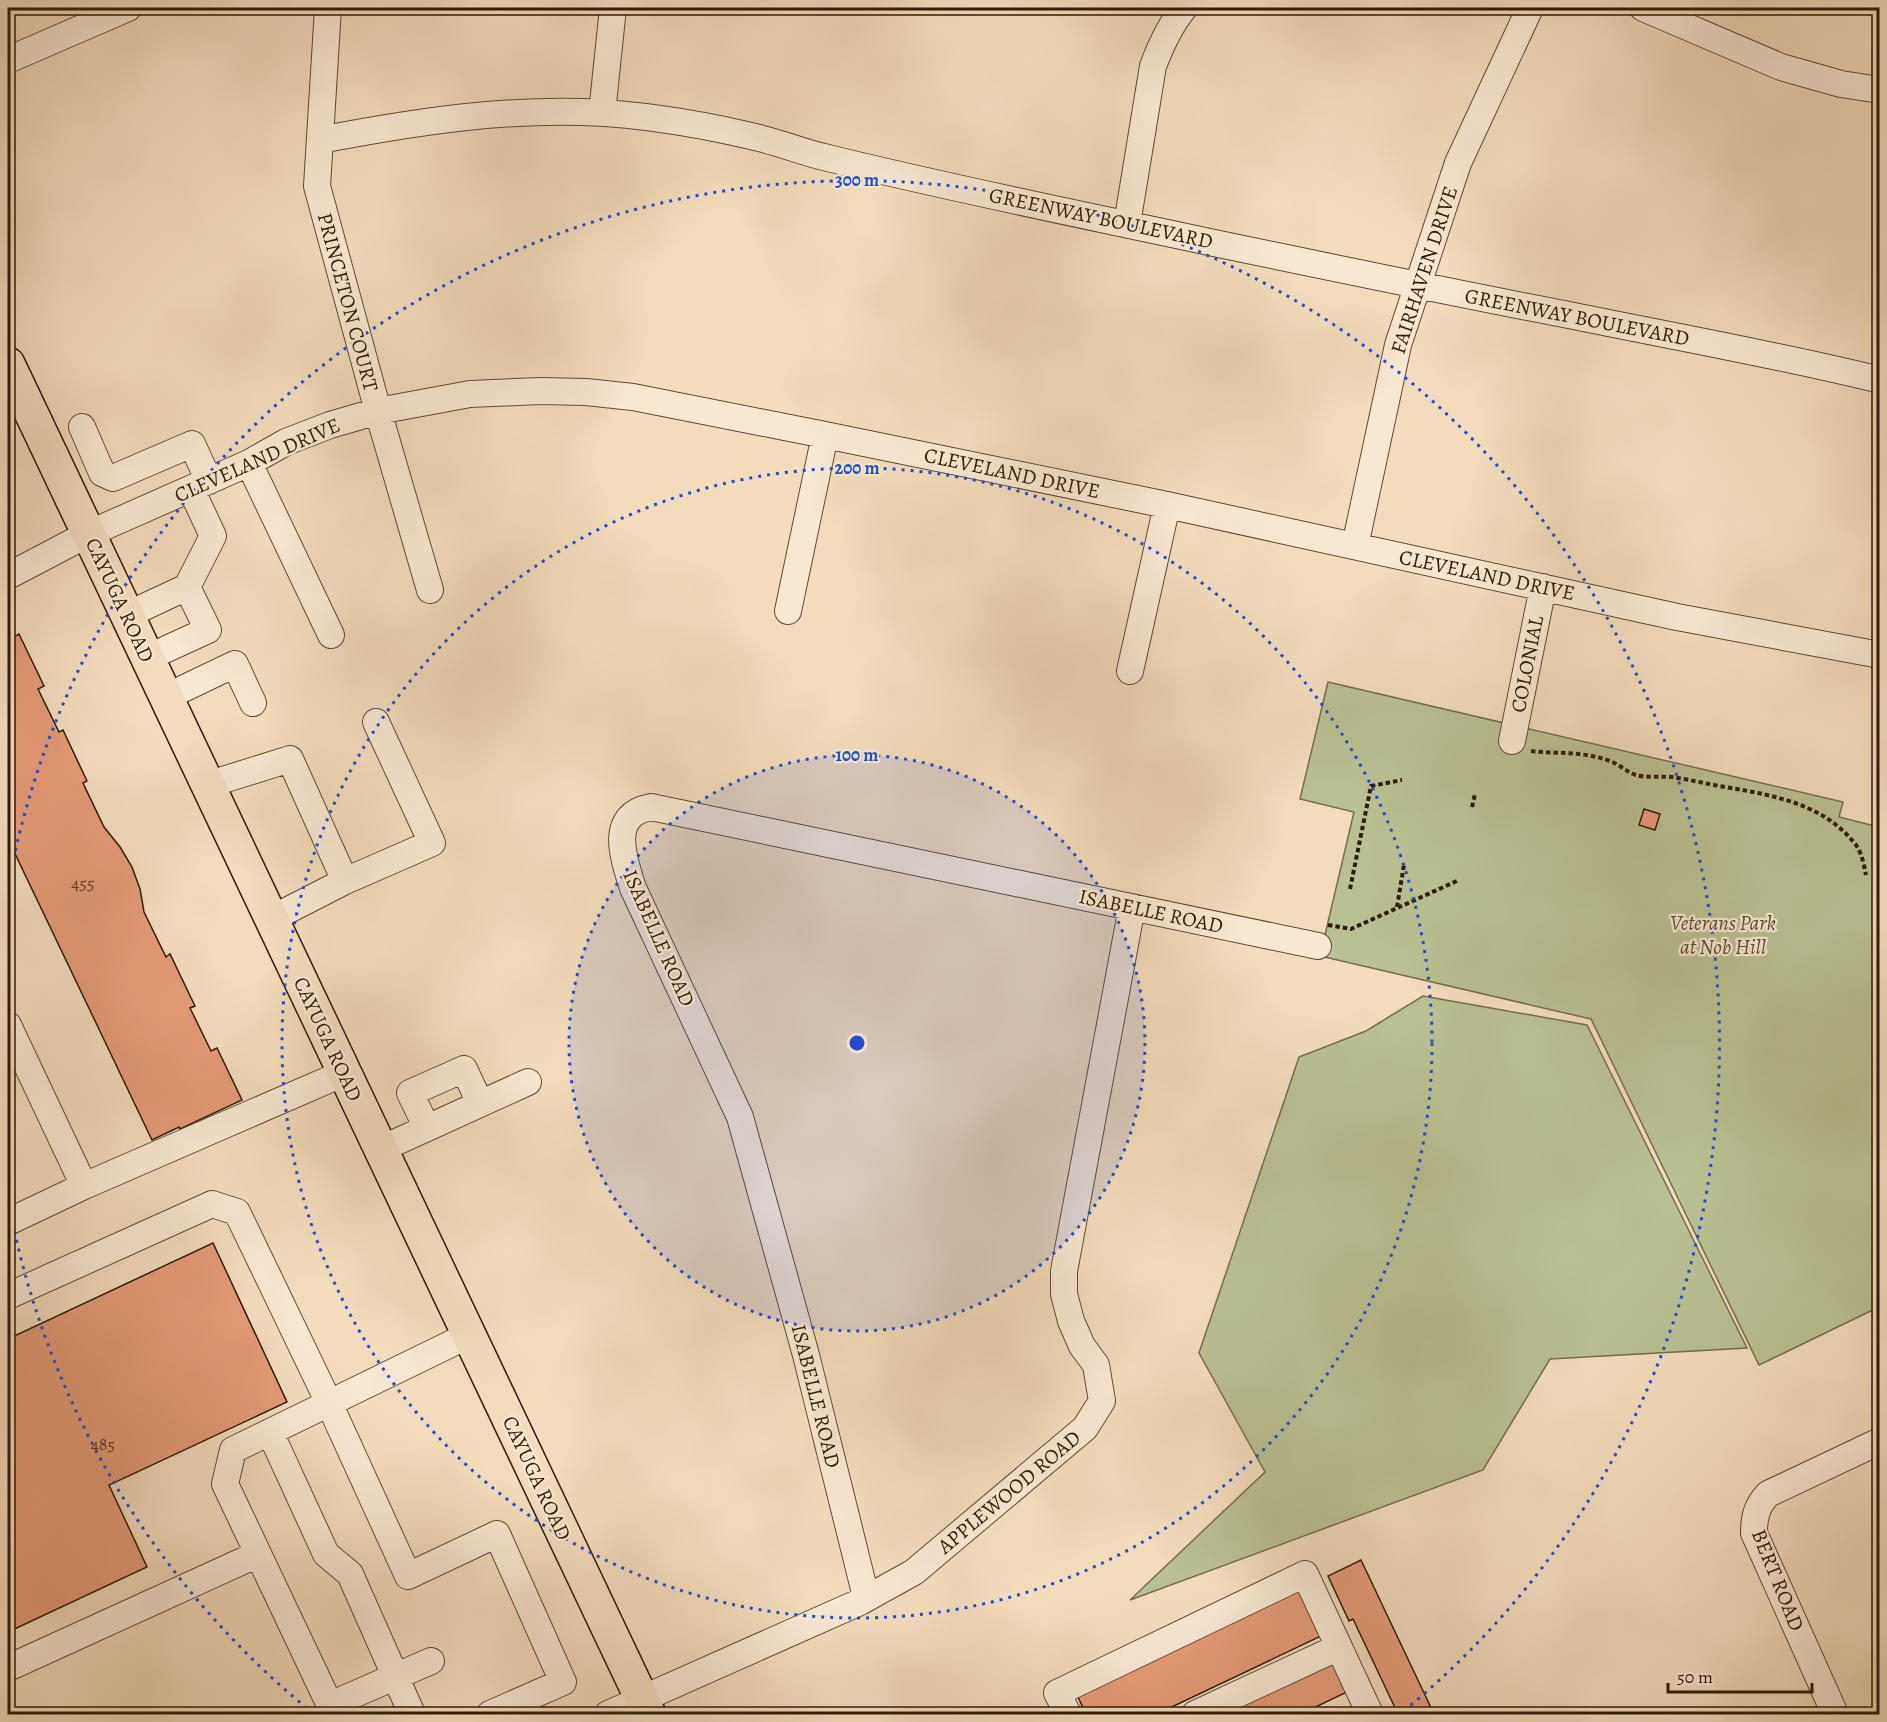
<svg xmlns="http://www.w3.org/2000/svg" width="1887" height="1722" font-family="Alegreya,serif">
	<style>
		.green { fill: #b9c091; stroke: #746e4b; stroke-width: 1.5 }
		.building { fill: #e59b76; stroke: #2e1b05; stroke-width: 1.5 }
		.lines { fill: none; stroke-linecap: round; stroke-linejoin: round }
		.minor-casing { stroke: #5f4b32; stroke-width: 28 }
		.major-casing { stroke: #2e1b05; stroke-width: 36 }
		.path { stroke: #2e1b05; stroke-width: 4; stroke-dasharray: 4.5 3; stroke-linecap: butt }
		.minor { stroke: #f7e8d3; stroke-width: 26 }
		.major { stroke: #f2dcbb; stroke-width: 33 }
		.ring { fill: none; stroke: #1d4ed8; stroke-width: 3; stroke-dasharray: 3 6 }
		.labels { text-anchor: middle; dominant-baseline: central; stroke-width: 4.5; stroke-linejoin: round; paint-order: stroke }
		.number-label { font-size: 18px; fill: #5c3b21 }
		.street-label { font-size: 21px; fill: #2e1b05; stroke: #f7e8d3 }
		.park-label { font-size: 21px; font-style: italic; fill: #584d2f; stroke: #f7e8d3 }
		.centre { fill: #1d4ed8; stroke: #f7e8d3; stroke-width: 3 }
		.ring-label { font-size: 18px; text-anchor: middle; font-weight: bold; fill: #1d4ed8; stroke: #f7e8d3; stroke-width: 4.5; stroke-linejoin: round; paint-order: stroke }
	</style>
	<rect width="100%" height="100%" fill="#f2dcbb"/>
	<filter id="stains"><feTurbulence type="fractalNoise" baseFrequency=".00333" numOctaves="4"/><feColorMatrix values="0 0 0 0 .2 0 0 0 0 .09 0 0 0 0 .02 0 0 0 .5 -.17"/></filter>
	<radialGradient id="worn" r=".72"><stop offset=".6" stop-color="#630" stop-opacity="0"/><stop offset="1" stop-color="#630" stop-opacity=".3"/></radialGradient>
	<path class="green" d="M1328 682 1843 802 1839 817 1879 827V1307L1759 1365 1591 1019 1320 956 1354 812 1300 799Z
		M1423 996 1587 1025 1747 1348 1550 1359 1483 1470 1130 1600 1265 1472 1199 1353 1299 1057 1366 1031Z"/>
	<path class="building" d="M19 634 44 686 38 689 59 732 63 730 87 781 83 783 104 827 120 847 132 867 140 889 144 912 166 957 170 954 195 1006 190 1008 211 1051 217 1048 242 1100 180 1129 179 1127 152 1140 8 839V640Z
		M1644 809 1660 814 1655 830 1639 825Z
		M213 1243 287 1402 109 1485 147 1567 8 1632V1339Z
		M1361 1560 1434 1714H1398L1353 1619 1349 1621 1328 1576Z
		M1298 1589 1321 1636 1157 1714H1086L1077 1695Z
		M1332 1661 1347 1692 1301 1714H1219Z"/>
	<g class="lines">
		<g class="minor-casing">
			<path id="minor" d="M328 8 317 186 378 411 430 590
				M1643 8 1781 67 1841 84 1880 90
				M8 60 128 8
				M602 113 613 8
				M320 140C414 122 509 107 605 113 659 117 711 126 763 139 783 144 803 152 824 157 953 189 1084 215 1214 243 1334 268 1454 293 1574 316 1676 337 1779 355 1880 380
				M1127 224 1153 66C1161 45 1170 25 1184 8
				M82 427 102 473 113 478 192 444 209 481
				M249 463 331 635
				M1355 546 1398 345 1458 163 1530 8
				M8 576 88 534 249 463 286 442 330 425 378 411 470 394 540 391 586 392 633 397 825 435 1167 505 1677 617 1880 655
				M788 611 825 435
				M127 615 187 587
				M147 658 208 630 187 587 213 536 191 489
				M1130 671 1167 505
				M166 697 235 664 253 703
				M1512 741 1543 587
				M207 785 290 759 345 881 271 919
				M345 881 432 843 376 722
				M8 1025 84 1186
				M427 1128 410 1093 464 1069 480 1103
				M381 1149 528 1082
				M8 1222 84 1186 344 1073
				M8 1296 212 1204 237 1212 329 1403 408 1576 497 1534 563 1682 490 1714
				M270 1432 326 1554 350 1574 412 1714
				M866 1597 806 1355 740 1117 633 888C623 857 608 815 651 807L1318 946
				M8 1668 258 1554
				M330 1705 431 1661
				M334 1714 225 1484 233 1450 469 1335
				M608 1714 860 1602 914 1572 1085 1428 1102 1401 1096 1365 1082 1346 1071 1321 1064 1294V1271L1132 907
				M1068 1714 1057 1693 1305 1574 1370 1714
				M1195 1714 1339 1647
				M1835 1714 1754 1533C1754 1516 1757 1506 1768 1494L1880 1441"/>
		</g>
		<g class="major-casing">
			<path id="major" d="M8 364 649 1714"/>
		</g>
		<path class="path" d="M1531 751C1558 754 1586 751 1612 762 1620 765 1627 772 1636 775 1646 778 1661 776 1672 777 1692 780 1711 785 1731 788 1777 796 1825 805 1856 845 1862 854 1864 865 1866 875
			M1472 807 1475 794
			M1350 889 1371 786 1402 780
			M1397 907 1404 865
			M1328 925 1351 929 1459 880"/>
		<use href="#minor" class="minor"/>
		<use href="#major" class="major"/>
	</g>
	<circle cx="857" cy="1043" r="288" fill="#1d4ed8" fill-opacity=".12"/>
	<g class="ring">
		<circle cx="857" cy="1043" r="288"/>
		<circle cx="857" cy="1043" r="575"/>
		<path d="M314 1714A863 863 0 0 1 8 1200M8 886A863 863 0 1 1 1400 1714"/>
	</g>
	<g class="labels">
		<g class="number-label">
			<text x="83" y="883">455</text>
			<text x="103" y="1444">485</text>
		</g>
		<g class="street-label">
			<text transform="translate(1101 218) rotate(12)">GREENWAY BOULEVARD</text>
			<text transform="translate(1424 270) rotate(-72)">FAIRHAVEN DRIVE</text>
			<text transform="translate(348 302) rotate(75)">PRINCETON COURT</text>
			<text transform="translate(1577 317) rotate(11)">GREENWAY BOULEVARD</text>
			<text transform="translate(257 460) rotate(-24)">CLEVELAND DRIVE</text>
			<text transform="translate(1012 473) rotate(12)">CLEVELAND DRIVE</text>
			<text transform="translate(1487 575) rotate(12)">CLEVELAND DRIVE</text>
			<text transform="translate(120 600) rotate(65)">CAYUGA ROAD</text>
			<text transform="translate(1527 664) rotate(-79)">COLONIAL</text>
			<text transform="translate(1151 911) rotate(12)">ISABELLE ROAD</text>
			<text transform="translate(659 938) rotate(66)">ISABELLE ROAD</text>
			<text transform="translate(328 1039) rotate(65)">CAYUGA ROAD</text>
			<text transform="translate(816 1396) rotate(76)">ISABELLE ROAD</text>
			<text transform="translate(537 1478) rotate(65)">CAYUGA ROAD</text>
			<text transform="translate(1009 1492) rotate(-40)">APPLEWOOD ROAD</text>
			<text transform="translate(1778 1580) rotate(68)">BERT ROAD</text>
		</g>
		<g class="park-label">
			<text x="1723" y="923">Veterans Park<tspan x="1723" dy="24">at Nob Hill</tspan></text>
		</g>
	</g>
	<circle cx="857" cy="1043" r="9" class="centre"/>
	<g class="ring-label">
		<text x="857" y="186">300 m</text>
		<text x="857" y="474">200 m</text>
		<text x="857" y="761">100 m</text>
	</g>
	<rect width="1887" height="1722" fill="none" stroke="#f2dcbb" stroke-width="30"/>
	<rect x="9" y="9" width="1869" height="1704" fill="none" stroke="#2e1b05" stroke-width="3"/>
	<rect x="15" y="15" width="1857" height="1692" fill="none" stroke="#2e1b05" stroke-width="1.5"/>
	<path d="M1668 1683v9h144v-9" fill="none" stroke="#2e1b05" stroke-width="3"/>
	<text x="1677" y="1683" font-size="18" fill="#2e1b05" stroke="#f7e8d3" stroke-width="4.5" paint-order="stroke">50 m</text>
	<rect width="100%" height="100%" filter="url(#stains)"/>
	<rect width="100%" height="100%" fill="url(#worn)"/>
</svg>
